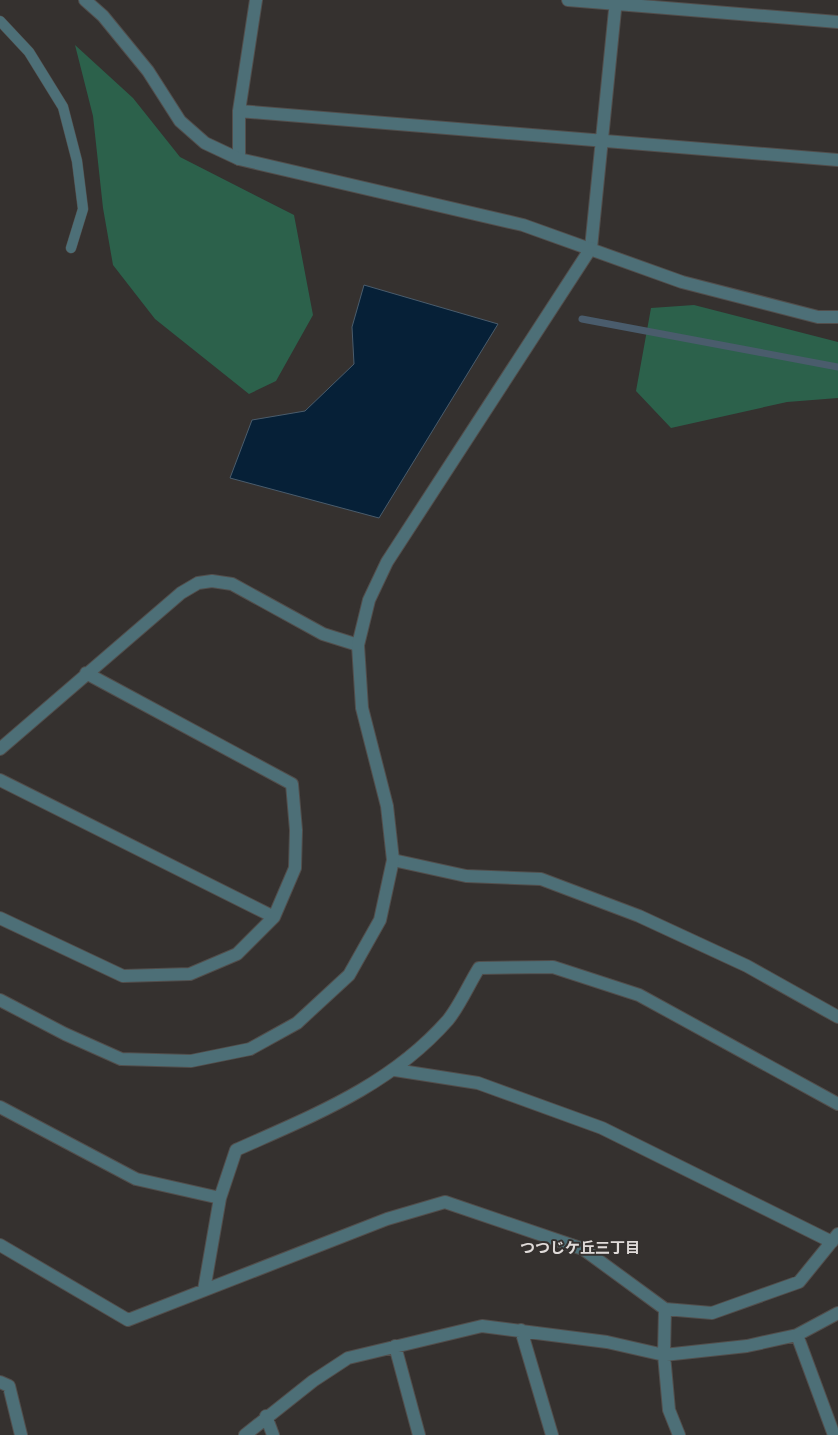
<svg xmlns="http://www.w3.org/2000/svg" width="838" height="1435" font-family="'Public Sans','Noto Sans JP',sans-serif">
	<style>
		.green { fill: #2c614b }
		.water { fill: #062037; stroke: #4a5c6c }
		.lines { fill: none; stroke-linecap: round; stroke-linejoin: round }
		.stream { stroke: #4a5c6c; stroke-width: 7 }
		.service-casing { stroke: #524e4c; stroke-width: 11 }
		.minor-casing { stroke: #524e4c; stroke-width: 14 }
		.tertiary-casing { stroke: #524e4c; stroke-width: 14 }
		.service { stroke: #4d6f77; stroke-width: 10 }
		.minor { stroke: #4d6f77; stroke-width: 12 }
		.tertiary { stroke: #4d6f77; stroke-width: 12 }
		.labels { text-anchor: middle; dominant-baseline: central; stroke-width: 4; stroke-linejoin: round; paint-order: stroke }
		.neighbourhood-label { font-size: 15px; font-weight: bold; fill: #e0dbd9; stroke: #35312f }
	</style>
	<rect width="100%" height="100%" fill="#35312f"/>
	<path class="green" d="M75 45 133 98 180 157 294 215 313 315 276 381 249 394 155 319 113 265 103 208 93 116Z
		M694 305 838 342V398L787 402 671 428 636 391 651 308Z"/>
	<path class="water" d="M364 285 498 324 379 518 230 478 252 420 305 411 354 364 352 327Z"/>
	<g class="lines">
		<path class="stream" d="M582 319 838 367"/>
		<g class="service-casing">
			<path id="service" d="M0 21 29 52 63 107 77 161 83 209 71 248"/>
		</g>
		<g class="minor-casing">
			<path id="minor" d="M568 0 838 22
				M239 111 838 160
				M239 159V111L256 0
				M591 248 616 0
				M0 749 181 593 198 583 212 581 232 584 323 634 358 645
				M0 780 274 917
				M393 860 466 876 541 879 639 916 747 966 838 1017
				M0 918 123 976 190 974 237 954 274 917 295 868 296 830 292 784 86 673
				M395 1070 478 1083 602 1128 832 1242
				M0 1107 136 1179 220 1198
				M0 1245 128 1320 387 1219 445 1202 583 1249 665 1309 712 1313 799 1282 838 1234
				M204 1290 220 1198 236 1150C314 1115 390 1086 448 1020 460 1005 469 984 479 968L553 967 639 995 838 1104
				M665 1309 664 1355 669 1410 679 1435
				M521 1330 552 1435
				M797 1335 834 1435
				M395 1346 419 1435
				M0 1382 9 1386 21 1435
				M266 1416 273 1435
				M245 1435 313 1381 348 1358 482 1326 607 1342 664 1355 747 1346 797 1335 838 1313"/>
		</g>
		<g class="tertiary-casing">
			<path id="tertiary" d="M85 0 103 16 148 71 180 121 205 143 239 159 523 225 682 282 818 317H838
				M0 1000 65 1034 121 1059 191 1061 250 1049 297 1023 349 975 380 920 393 860 387 806 362 708 358 645 369 600 387 562 591 248"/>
		</g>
		<use href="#service" class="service"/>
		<use href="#minor" class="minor"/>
		<use href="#tertiary" class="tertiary"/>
	</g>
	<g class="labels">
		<g class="neighbourhood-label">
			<text x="580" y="1247">つつじケ丘三丁目</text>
		</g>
	</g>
</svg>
